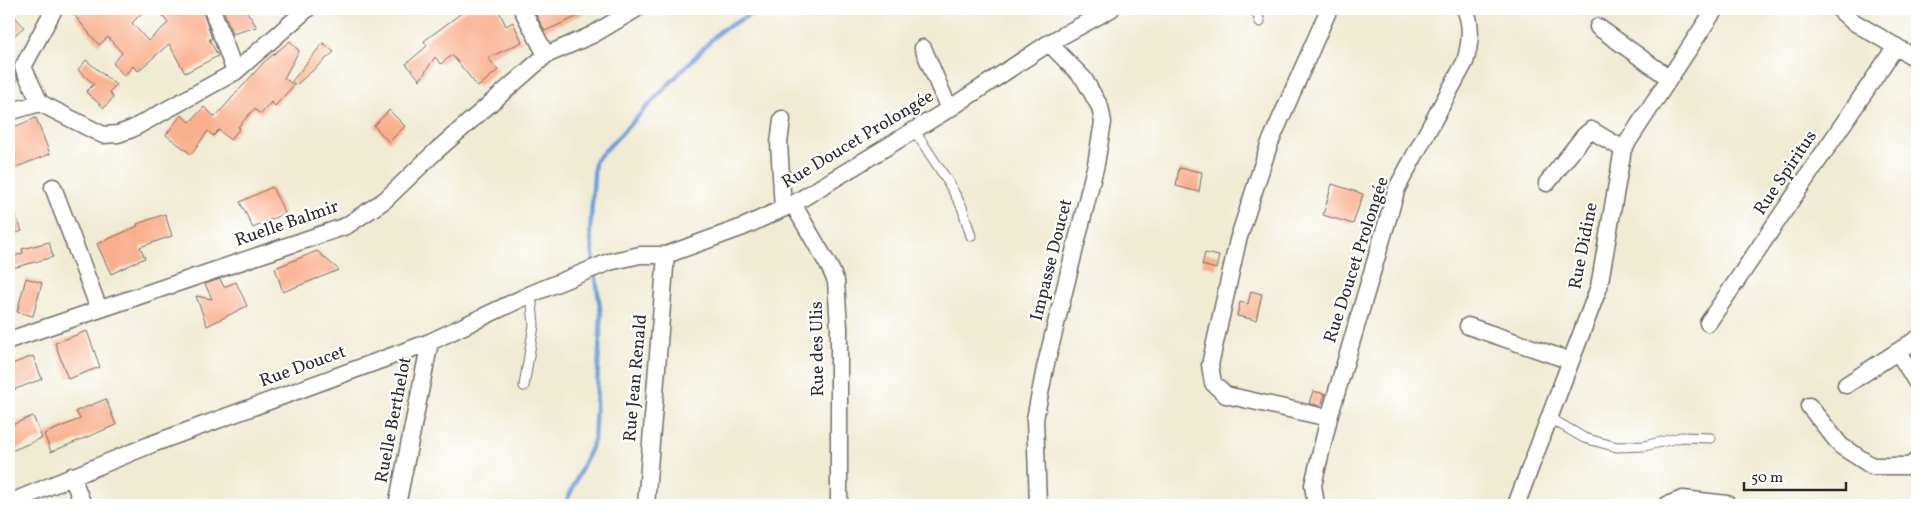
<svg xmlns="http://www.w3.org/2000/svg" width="1926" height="514" font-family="Vollkorn,serif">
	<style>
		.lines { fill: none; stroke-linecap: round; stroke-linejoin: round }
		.stream { stroke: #6d9dd7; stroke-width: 4.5 }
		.building { fill: #faaf8c }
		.lane-casing { stroke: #706e66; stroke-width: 11 }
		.street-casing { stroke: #706e66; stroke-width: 19 }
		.lane { stroke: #fff; stroke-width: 9 }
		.street { stroke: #fff; stroke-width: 16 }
		.labels { text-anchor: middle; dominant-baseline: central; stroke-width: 4.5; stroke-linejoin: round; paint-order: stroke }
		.street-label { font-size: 18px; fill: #2b2b2b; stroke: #fff }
	</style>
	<rect width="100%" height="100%" fill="#fff"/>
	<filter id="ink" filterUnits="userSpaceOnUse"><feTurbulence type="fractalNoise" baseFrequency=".02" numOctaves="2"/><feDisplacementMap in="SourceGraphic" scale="10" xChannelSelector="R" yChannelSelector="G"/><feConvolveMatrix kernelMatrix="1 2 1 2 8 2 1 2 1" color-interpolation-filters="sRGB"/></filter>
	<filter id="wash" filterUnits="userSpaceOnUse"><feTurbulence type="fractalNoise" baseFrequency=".0096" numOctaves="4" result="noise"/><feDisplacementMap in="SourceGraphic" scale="20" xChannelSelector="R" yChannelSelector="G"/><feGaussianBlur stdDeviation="1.12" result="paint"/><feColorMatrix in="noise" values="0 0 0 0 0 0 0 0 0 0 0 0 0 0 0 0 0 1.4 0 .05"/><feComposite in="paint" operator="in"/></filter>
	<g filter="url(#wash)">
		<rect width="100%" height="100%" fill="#f0ebd3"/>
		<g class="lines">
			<path class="stream" d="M594 263 590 232 595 161 720 31 760 9
				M565 505 594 441 601 315 595 271"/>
		</g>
		<g id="blocks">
			<path class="building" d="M84 9H146L132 23 148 41 168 23 157 9H202L212 39H209L218 56 185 73 169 44 138 71 133 66 124 76 113 63 122 53 108 37 99 45 75 16Z
				M223 9H245L257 27 232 34Z
				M467 9H498L506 26 513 22 522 42 488 58 498 70 478 87 452 55 441 64 435 57 420 80 406 64 427 46 424 41Z
				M538 9H594L545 31 534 11Z
				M9 10 24 27 9 40Z
				M290 41 299 51 284 78 294 85 275 106 271 102 261 114 254 109 238 127 240 128 230 140 219 130 213 136 208 131 191 154 166 135 181 115 190 122 204 107 215 117 264 62Z
				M323 43 334 52 296 85 292 81Z
				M9 59 14 64V71L18 79 9 89Z
				M86 60 116 85 110 91 113 98 104 108 86 92 94 84 78 70Z
				M389 110 405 126 389 142 374 126Z
				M36 118 50 154 9 170V129Z
				M1179 168 1202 172 1199 192 1176 186Z
				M1332 184 1363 194 1353 224 1323 215Z
				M272 187 285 213 253 228 240 202Z
				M9 198 22 231 9 236Z
				M165 214 172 236 140 247 145 258 111 274 97 244 138 226 137 224Z
				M49 242 53 257 9 269V258L23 253 22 249Z
				M317 251 339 270 283 292 275 268Z
				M1205 253 1219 256 1216 269 1202 265Z
				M26 278 42 283 33 316 17 312Z
				M220 279 224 287 236 282 247 306 207 326 196 296 212 299 205 284Z
				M1251 291 1262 294 1256 320 1237 316 1240 302 1248 304Z
				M87 331 100 367 68 379 55 343Z
				M33 356 42 379 13 390 9 378V365Z
				M1313 391 1325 394 1321 406 1309 403Z
				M106 399 116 425 51 452 44 434 80 419 76 411Z
				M33 416 42 438 9 452V426Z"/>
		</g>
	</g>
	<g filter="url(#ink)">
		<use href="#blocks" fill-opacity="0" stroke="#706e66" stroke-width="1"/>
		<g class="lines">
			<g class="lane-casing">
				<path id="lane" d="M1255 9 1260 22
					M914 130 947 180 962 207 971 236
					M524 386 534 325 531 294
					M1550 418 1584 438 1617 447 1644 446 1682 437 1711 438"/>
			</g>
			<g class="street-casing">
				<path id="street" d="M212 9 235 72
					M522 9 546 55
					M1329 9 1269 145 1238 240 1210 365 1213 383 1226 395 1329 418
					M1839 9 1852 21 1917 59
					M1598 27 1669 78
					M923 48 949 109
					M40 103 23 67 54 9
					M9 112 40 103 103 135 118 134 132 129 235 72 307 9
					M782 119 779 143 783 209
					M1547 183 1584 136 1591 130 1623 149
					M53 187 99 309
					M793 204 830 268 836 281 839 327V505
					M1708 323 1896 46
					M1468 326 1571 361
					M9 340 346 226 385 200 436 151 546 55 592 35 636 9
					M1898 352 1917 383
					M1846 385 1917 339
					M1809 406 1841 446 1872 466H1909L1917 461
					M72 476 83 505
					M9 503 152 444 430 342 531 294 609 262 640 255H666L743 227 793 204 949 109 1049 43 1111 9
					M397 505 430 342
					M646 505 666 255
					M1038 505 1035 419 1045 368 1096 164 1103 122 1100 107 1084 79 1049 43
					M1316 505 1313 485 1329 418 1397 188 1465 62C1470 45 1473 26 1465 9
					M1516 505 1599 287 1623 149 1715 9
					M1667 505 1683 499 1727 504"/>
			</g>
			<use href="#lane" class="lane"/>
			<use href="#street" class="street"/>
		</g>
	</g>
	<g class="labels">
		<g class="street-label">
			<text transform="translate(858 140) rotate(-31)">Rue Doucet Prolongée</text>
			<text transform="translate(1786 173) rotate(-56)">Rue Spiritus</text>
			<text transform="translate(287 224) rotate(-19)">Ruelle Balmir</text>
			<text transform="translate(1584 246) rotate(-79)">Rue Didine</text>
			<text transform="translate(1052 260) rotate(-76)">Impasse Doucet</text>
			<text transform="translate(1357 260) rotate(-72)">Rue Doucet Prolongée</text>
			<text transform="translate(818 349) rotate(-91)">Rue des Ulis</text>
			<text transform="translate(303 367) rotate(-20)">Rue Doucet</text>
			<text transform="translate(636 378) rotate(-85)">Rue Jean Renald</text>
			<text transform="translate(394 420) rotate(-79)">Ruelle Berthelot</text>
		</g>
	</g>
	<rect width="1926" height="514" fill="none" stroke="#fff" stroke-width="30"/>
	<path d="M1744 482v8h102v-8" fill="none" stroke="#2b2b2b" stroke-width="2.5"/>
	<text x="1751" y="482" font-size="15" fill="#2b2b2b" stroke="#ffffff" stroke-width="4" paint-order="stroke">50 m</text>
</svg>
